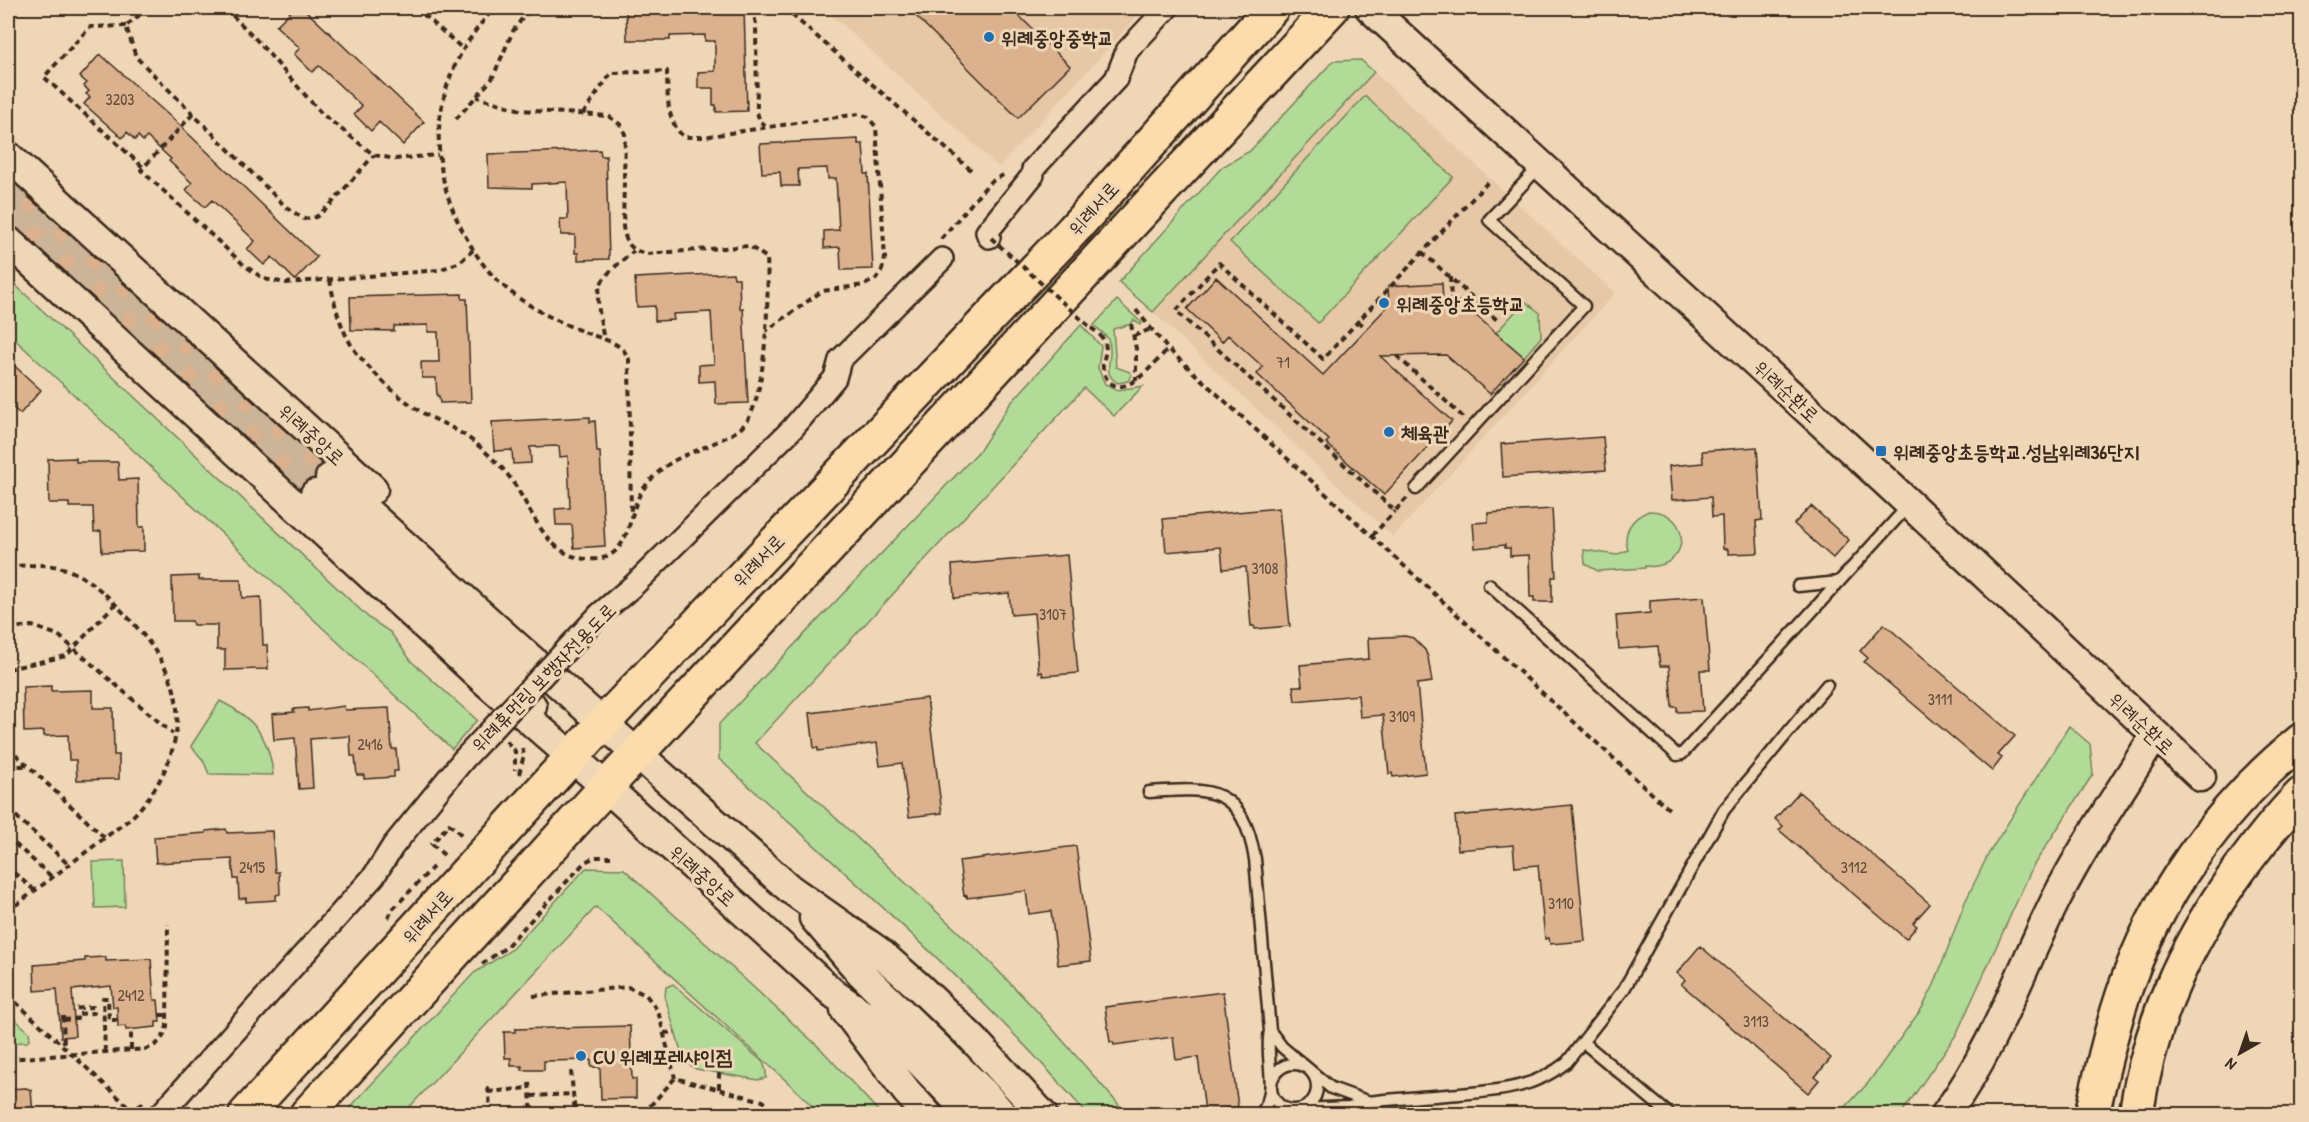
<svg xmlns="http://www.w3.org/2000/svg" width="2309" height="1122" font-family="'Patrick Hand','Poor Story',sans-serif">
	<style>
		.built { fill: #e6c8a7 }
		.green { fill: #b2db98; stroke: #76825b; stroke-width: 1.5 }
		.building { fill: #dcb28e; stroke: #3b2a1e; stroke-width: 1.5 }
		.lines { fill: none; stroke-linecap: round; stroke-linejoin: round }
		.secondary-tunnel { stroke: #cbb498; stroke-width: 28; stroke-dasharray: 28 14; stroke-linecap: butt }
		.lane-casing { stroke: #3b2a1e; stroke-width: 15 }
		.street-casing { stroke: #3b2a1e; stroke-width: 26 }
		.secondary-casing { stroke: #3b2a1e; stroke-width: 33 }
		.primary-casing { stroke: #3b2a1e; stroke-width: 38 }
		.highway-casing { stroke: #3b2a1e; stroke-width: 38 }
		.path { stroke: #3b2a1e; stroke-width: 4; stroke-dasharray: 6 4.5; stroke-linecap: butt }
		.lane { stroke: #efd6b6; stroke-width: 10 }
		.street { stroke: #efd6b6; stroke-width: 21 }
		.secondary { stroke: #efd6b6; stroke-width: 28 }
		.primary { stroke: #fcdcac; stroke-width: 33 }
		.highway { stroke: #fcdcac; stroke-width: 33 }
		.street-bridge-casing { stroke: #3b2a1e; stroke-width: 26; stroke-linecap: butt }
		.path-bridge { stroke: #3b2a1e; stroke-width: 4; stroke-dasharray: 6 4.5; stroke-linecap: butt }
		.street-bridge { stroke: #efd6b6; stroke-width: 21 }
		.poi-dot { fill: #1f6fb2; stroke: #efd6b6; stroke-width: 2 }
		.labels { text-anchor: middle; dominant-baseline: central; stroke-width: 6; stroke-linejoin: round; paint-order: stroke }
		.number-label { font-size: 16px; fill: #634c3a }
		.poi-label { font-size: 20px; font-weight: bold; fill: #3b2a1e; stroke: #efd6b6; text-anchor: start }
		.street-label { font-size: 20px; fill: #3b2a1e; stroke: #efd6b6 }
	</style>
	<rect width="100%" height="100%" fill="#efd6b6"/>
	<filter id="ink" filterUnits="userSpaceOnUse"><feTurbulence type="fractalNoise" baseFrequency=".0167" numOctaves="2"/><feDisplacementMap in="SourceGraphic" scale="12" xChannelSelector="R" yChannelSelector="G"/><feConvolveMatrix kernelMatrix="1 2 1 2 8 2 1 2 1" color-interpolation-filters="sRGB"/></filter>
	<g filter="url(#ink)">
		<path class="built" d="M824 8H1145L999 167Z
			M1374 72 1615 293 1393 537 1153 312Z"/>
		<path class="green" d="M1361 60 1374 72 1153 312 1119 282 1222 167 1250 151 1333 61Z
			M1365 96 1453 177 1318 323 1230 242Z
			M8 278 370 619 390 632 412 662 477 720 452 749 8 333Z
			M1117 300 1142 323 1140 325 1134 320 1131 324 1113 329 1116 367 1130 372 1132 375 1128 381 1118 383C1099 373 1116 356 1108 339 1105 334 1098 329 1094 325Z
			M1525 301 1540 313 1541 337 1524 357 1496 333Z
			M1081 325 1101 346 1098 368 1105 384 1118 390 1143 386 1114 416 1084 388 755 743 979 951 1035 1009 1127 1114H1087C976 985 845 874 719 759V724L980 450 1010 404Z
			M1649 511C1695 511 1690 572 1645 566V568L1598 571 1585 564 1584 550 1616 555 1628 550C1622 532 1631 518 1649 511Z
			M220 701C253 717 270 737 273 775L209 774 203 760 191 746Z
			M2069 726 2090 744 2093 774 2033 866 1956 1035 1901 1114H1839L1868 1083 1922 1008 1934 985 1965 902 1989 853Z
			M124 861 125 907 95 908 93 862Z
			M586 868 624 869 821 1049 881 1114H820L794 1088 596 907 403 1114H344L474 973 511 950Z
			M673 984 763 1062 766 1071V1078L758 1080 696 1069 688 1064 683 1058 665 997 666 987Z
			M8 1013 29 1032 30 1039 27 1042 8 1043Z"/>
		<path class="building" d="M294 8H303L424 122 403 145 379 122 371 131 354 114 362 106 319 66 312 72 294 54 300 48 276 26Z
			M626 8 744 9 747 111 716 112V105H713V88H698V72L715 71V41H705V35L670 36V40H627Z
			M908 8H1011L1070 66 1018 118Z
			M100 54 174 120 317 257 295 280 272 257 264 265 247 249 255 241 212 200 205 207 186 190 192 183 169 161 171 159 147 137 143 141 138 136 135 140 127 132 122 138 84 104 90 97 86 94 89 91 84 86 87 83 80 77Z
			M858 139V144H863L865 174H868L873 269 841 270 840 247 824 248V231L839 230 836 178 828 179 827 168 798 169 799 186H781L780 172 762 173 760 144Z
			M600 150 601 156H606L609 259 578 260V253H575V235H561L560 219H568L567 182 532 184V188L489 187 488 154Z
			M25 194 322 464 317 467 314 478 303 482 300 488 19 229 8 225V212Z
			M733 273 734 278H739L740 309 743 308 748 403 716 404 715 381 699 382V365L714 364 711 312 673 314 674 320 655 321V306L637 307 635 278Z
			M1216 277 1323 375 1389 305 1388 286 1442 283 1443 302 1459 301 1524 357 1490 394 1446 355 1380 356 1452 421 1384 495 1326 443 1329 440 1257 374 1263 367 1228 335 1222 342 1187 309Z
			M462 294V299H467L471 402 440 403 439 396H437L436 378H422L421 362H439L438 332H428V325L394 326V331L351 330 350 297Z
			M8 360 41 390 20 414 8 403Z
			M590 417V422L595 421 597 452H600L605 546 574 548 572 525H556L555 509 570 508 568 456 560 457 559 446 530 447 531 463 513 464 512 450 494 451 492 422Z
			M1603 437 1606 470 1503 477 1501 444Z
			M1757 447 1762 520 1756 521 1758 553 1728 554V549H1723L1722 516 1712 517 1711 497 1672 500 1669 466 1703 463 1702 451Z
			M76 458V462H118L119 480 138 479 139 527H144V551L102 552 101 531 94 532 93 507H69V503H49L48 459Z
			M1811 506 1849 540 1833 558 1794 524Z
			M1279 508 1290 626 1255 629 1254 626H1251L1246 567 1223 569 1221 547 1166 552 1163 519Z
			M1552 509 1556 577H1552V602H1534V597H1530L1529 555 1510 556V548H1505V545L1475 548 1473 523 1488 522V513Z
			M1067 555 1078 673 1043 676 1042 672 1039 673 1034 613 1011 615 1009 593 954 598 952 565Z
			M199 576V580H241L242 598 261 597 263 645H267L268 669 225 670V650H217V625H193L192 621H173L172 577Z
			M1704 597 1710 670H1700L1703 711 1677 712V707H1672L1669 666H1660L1658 646 1619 649 1616 616 1650 613V601Z
			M1884 624 2015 736 1998 755 2002 758 1992 771 1864 662 1868 658 1860 651Z
			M1405 636 1413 638 1425 650 1428 657 1432 682 1417 684 1426 773 1393 777 1392 773 1389 774 1383 715 1360 717 1358 695 1295 701 1293 686H1302L1300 665 1369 659 1368 638Z
			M51 686V691L93 690V708H113L114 755H119V779L77 780 76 760H69L68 735 44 736V731L24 732 23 687Z
			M927 698 942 813 909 817 902 763 880 766 877 743 818 751V748H814L810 713Z
			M344 706 345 710 389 708 392 749H396L398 771H394V777L364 779V775H357L355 756H351L350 736 310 739 313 788 299 789 295 738 274 740 272 714 294 712 293 709 308 708V711Z
			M1799 792 1930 904 1913 923 1917 926 1906 939 1779 830 1783 826 1775 819Z
			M1572 805 1585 941 1550 944 1549 938 1545 939 1538 865 1515 867 1513 845 1458 850 1455 816Z
			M226 829 227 833 272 831 275 872H279L280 894 276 895V900L246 902V898L239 899 238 879H234L232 859 156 863 154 837 206 833V831Z
			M1076 846 1091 961 1058 965 1051 911 1029 914 1026 891 967 898V895L964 896 959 861Z
			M1700 946 1831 1058 1815 1077 1819 1080 1808 1093 1681 984 1685 980 1677 973Z
			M106 957V961L151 959 154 1000H158L160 1022H156V1027L126 1030 125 1026 118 1027 117 1007H113L111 986 72 990 75 1036 61 1037 57 989 35 991 34 965 85 961V958Z
			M1223 992 1238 1107 1205 1111 1198 1057 1176 1060 1173 1037 1114 1045 1113 1042H1110L1105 1007Z
			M630 1026 632 1079H636V1098L601 1099 600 1067H591V1060L544 1061V1070H522V1066H511V1058H505L504 1032H515V1029Z
			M26 1088 31 1090 33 1114H8V1089Z"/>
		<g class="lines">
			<path class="secondary-tunnel" d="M8 178 330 478
				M8 213 315 494"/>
			<g class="lane-casing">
				<path id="lane" d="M1416 489 1584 306 1489 220 1541 165
					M1489 585 1677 755 1682 754 1909 505
					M1798 586 1839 582
					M1149 792C1213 787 1242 787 1255 859L1270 1031C1264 1059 1280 1089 1261 1114
					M1270 1031 1282 1047 1331 1088 1367 1101
					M1583 1042 1669 1114
					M1271 1087a23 23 0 1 1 46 0a23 23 0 1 1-46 0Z
					M1279 1114 1301 1109 1349 1107 1367 1102C1394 1099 1420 1097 1447 1095 1490 1091 1532 1091 1567 1062L1624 989 1724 810 1827 685"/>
			</g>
			<g class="street-casing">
				<path id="street" d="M989 237 987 232 1033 175V169L1116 79 1127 51 1167 8
					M600 614 634 585 792 429 835 378 840 360 942 259
					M161 1114 374 876 393 846 463 760"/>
			</g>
			<g class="secondary-casing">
				<path id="secondary" d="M1370 8 1887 483 2201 777
					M8 156 373 489
					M8 241 484 680 606 787 834 994 894 1035 970 1114
					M330 478 516 646 790 889 878 951 919 987 973 1039 1042 1114
					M315 494 500 663 532 706
					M814 918 859 971 983 1092 1002 1114
					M845 1010 907 1092 927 1114
					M1946 1114C1995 1046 2019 974 2056 899 2085 842 2122 789 2155 735"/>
			</g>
			<g class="primary-casing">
				<path id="primary" d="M246 1114 603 723 1073 230 1272 8
					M307 1114 606 787 1332 8"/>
			</g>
			<g class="highway-casing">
				<path id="highway" d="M2092 1114C2101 1074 2110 1034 2123 995 2156 895 2220 806 2302 740
					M2136 1114C2151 1015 2190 933 2251 854 2267 833 2283 813 2302 794"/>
			</g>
			<path class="path" d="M148 8 126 26 136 57 286 207 304 219 316 217 332 203 374 155
				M225 8 253 36 322 114 374 155 395 159 438 155
				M416 8 464 50
				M752 8 756 24 757 112 760 122 769 127 859 114 868 117 876 127 885 258 882 270 876 279 864 285 822 291 766 331
				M784 8 971 170
				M491 12C435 73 423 151 460 226 479 263 495 284 531 306 547 316 566 325 584 332 596 337 611 340 621 348 625 351 627 356 629 359L631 517
				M126 26 90 27 44 77 144 168
				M193 114 141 170 244 265 264 279 286 283 439 270 460 262 473 250
				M583 114 611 73 667 71C668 94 665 120 684 137H704L769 127
				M456 119 492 79 513 31 530 8
				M941 239 989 183 1007 173
				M1422 252 1497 320
				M1450 277 1451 302
				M330 280C334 304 341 332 356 352 373 374 399 398 423 413 435 420 448 425 459 432 474 440 489 455 501 467 533 500 540 563 597 559 633 555 627 510 644 488 669 455 690 456 724 438 730 435 738 431 743 426 767 404 769 291 767 258L749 246 646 254C630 250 626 243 623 227L625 134 621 125 608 116 521 110 477 97
				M1136 310 1167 348 1672 812
				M1358 321 1365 327
				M1131 324 1136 349V380
				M1091 328C1096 331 1102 336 1104 341 1109 350 1102 359 1103 368 1104 375 1107 381 1112 384 1130 395 1156 361 1168 349
				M603 335C594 285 594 283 634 251
				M1134 336 1151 329
				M1397 356 1464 418
				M1407 498 1395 511 1176 311 1219 263 1323 359 1488 182
				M1372 536 1395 511
				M8 566C25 566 46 563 62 568 84 574 106 594 121 610 140 630 158 651 169 676 191 725 166 784 131 818L8 911
				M8 628 32 626 58 635 173 734
				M8 669 66 656 115 604
				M506 741 515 751V770
				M8 747 105 838
				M8 766H27
				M519 774 524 755 521 744
				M8 809 68 864
				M15 844 52 877
				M444 855 432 844 449 824 463 836
				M14 873 34 890
				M388 918 392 910 433 867
				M482 964 505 948 585 862 595 857H611
				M8 995 131 1109
				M533 996 628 987 646 995 658 1011 675 1078
				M159 1015H168
				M63 1016 64 1047
				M63 1020 77 1019V1014L94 1013 93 1007 73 1009
				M664 1033 675 1032
				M131 1050V1029
				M105 1052 103 998H108L109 1020H118
				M8 1059 146 1049C159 1045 164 1038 167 1026L168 924
				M571 1071 575 1114
				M529 1083 532 1114
				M488 1087 491 1114
				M719 1089V1073
				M488 1092 529 1088
				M531 1096 574 1094
				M136 1113 137 1114
				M131 1114 143 1102
				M643 1114 675 1078 763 1101 777 1114"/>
			<use href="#lane" class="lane"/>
			<use href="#street" class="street"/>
			<use href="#secondary" class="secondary"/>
			<use href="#primary" class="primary"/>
			<use href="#highway" class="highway"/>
			<g class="street-bridge-casing">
				<path id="street-bridge" d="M463 760 600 614"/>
			</g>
			<path class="path-bridge" d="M991 238 1091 328"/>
			<use href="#street-bridge" class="street-bridge"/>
		</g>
	</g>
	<g class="poi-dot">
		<circle cx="989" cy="37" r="6"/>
		<circle cx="1384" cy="303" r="6"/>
		<circle cx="1389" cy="432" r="6"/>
		<rect x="1875" y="445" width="12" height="12" rx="3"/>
		<circle cx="581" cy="1056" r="6"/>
	</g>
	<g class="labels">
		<g class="number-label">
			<text x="120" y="99">3203</text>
			<text x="1283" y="362">71</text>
			<text x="1265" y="568">3108</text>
			<text x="1053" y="614">3107</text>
			<text x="1940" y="699">3111</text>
			<text x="1402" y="716">3109</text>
			<text x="370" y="744">2416</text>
			<text x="252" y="867">2415</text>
			<text x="1854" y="867">3112</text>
			<text x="1561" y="903">3110</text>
			<text x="131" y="995">2412</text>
			<text x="1756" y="1021">3113</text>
		</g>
		<g class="poi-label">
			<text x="1001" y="37">위례중앙중학교</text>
			<text x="1396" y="303">위례중앙초등학교</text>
			<text x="1401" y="432">체육관</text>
			<text x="1893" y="451">위례중앙초등학교.성남위례36단지</text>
			<text x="593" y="1056">CU 위례포레샤인점</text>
		</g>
		<g class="street-label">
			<text transform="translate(1093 208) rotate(-48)">위례서로</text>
			<text transform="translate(1787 391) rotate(43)">위례순환로</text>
			<text transform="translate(312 434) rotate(42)">위례중앙로</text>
			<text transform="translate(758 560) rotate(-46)">위례서로</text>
			<text transform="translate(543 677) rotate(-46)">위례휴먼링 보행자전용도로</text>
			<text transform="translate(2142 723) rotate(43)">위례순환로</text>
			<text transform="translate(703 875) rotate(42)">위례중앙로</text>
			<text transform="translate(427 916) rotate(-48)">위례서로</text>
		</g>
	</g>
	<rect width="2309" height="1122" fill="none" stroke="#efd6b6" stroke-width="30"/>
	<rect x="15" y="15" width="2279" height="1092" fill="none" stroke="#3b2a1e" stroke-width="2" filter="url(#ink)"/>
	<g transform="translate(2240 1053) rotate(220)" stroke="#efd6b6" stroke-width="4.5" paint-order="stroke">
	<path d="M0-4.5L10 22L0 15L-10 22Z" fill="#3b2a1e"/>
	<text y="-9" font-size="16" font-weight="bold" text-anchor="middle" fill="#3b2a1e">N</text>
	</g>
</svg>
